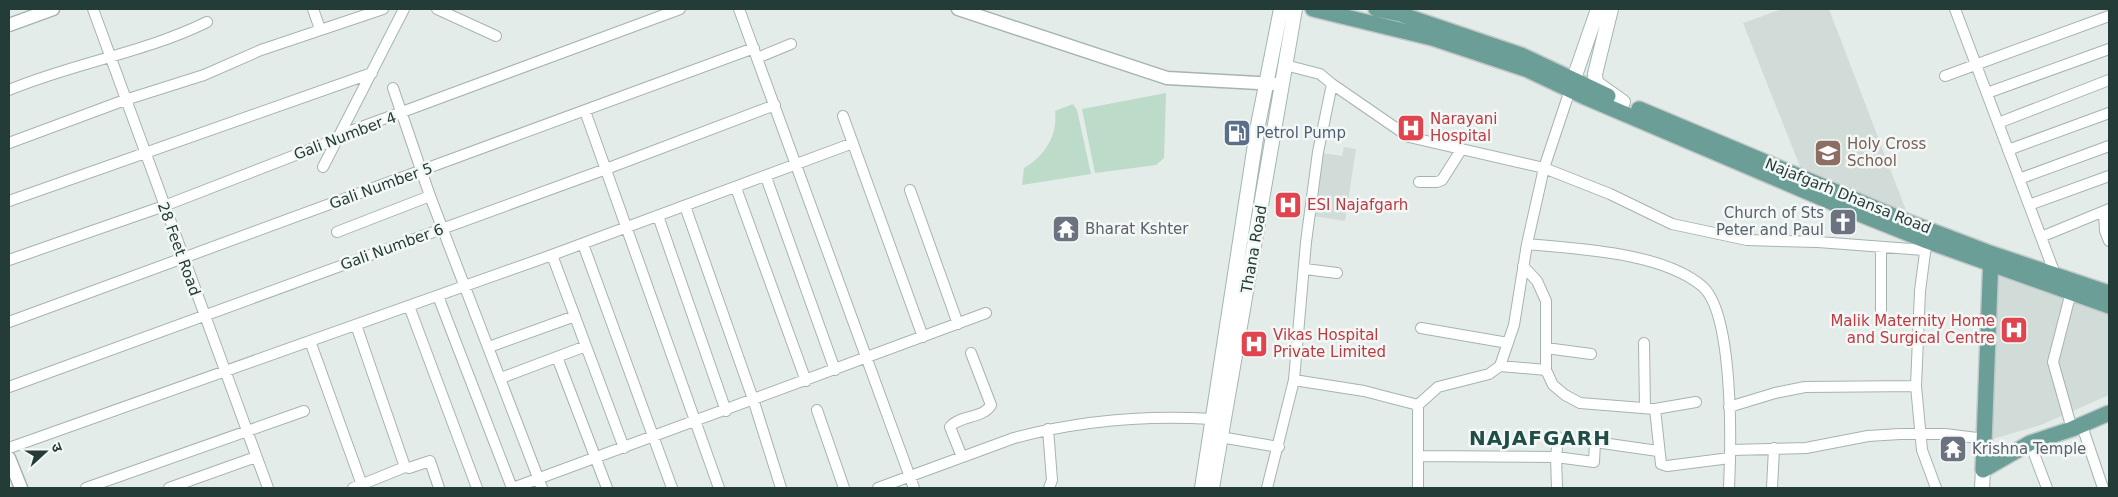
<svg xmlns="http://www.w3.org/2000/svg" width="2118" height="497" font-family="'DejaVu Sans','Noto Sans Devanagari',sans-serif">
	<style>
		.built { fill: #d1dcd8 }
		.green { fill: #bddbc9 }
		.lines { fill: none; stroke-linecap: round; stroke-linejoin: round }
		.minor-casing { stroke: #a6b4b0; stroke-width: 12 }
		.tertiary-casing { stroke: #a6b4b0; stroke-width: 15 }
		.secondary-casing { stroke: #a2b7b2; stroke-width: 16 }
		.primary-casing { stroke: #c2c8c7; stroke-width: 18 }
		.minor { stroke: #fff; stroke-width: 10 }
		.tertiary { stroke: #fff; stroke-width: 12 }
		.secondary { stroke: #fff; stroke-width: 14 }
		.primary { stroke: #6a9e97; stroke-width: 15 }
		.labels { text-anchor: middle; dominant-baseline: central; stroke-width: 5; stroke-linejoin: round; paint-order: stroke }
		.health-label { font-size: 15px; fill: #be3a42; stroke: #f3f8f6; text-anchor: start }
		.service-label { font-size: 15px; fill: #4e5e75; stroke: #f3f8f6; text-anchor: start }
		.street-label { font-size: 15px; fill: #243c38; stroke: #f3f8f6 }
		.education-label { font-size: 15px; fill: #785e54; stroke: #f3f8f6; text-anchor: start }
		.worship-label { font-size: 15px; fill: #5b616d; stroke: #f3f8f6; text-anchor: start }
		.district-label { font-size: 20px; font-weight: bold; letter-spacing: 1px; fill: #214d47; stroke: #f3f8f6 }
	</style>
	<rect width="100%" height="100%" fill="#e3ece9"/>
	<path class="built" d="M1782 9H1829L1907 213 1801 169 1743 23Z
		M1344 147 1356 149 1345 221 1313 216 1322 153 1342 156Z
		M1996 271 2109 312V395L2041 425 1989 440Z"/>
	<path class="green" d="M1166 93 1164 158 1156 165 1095 173 1082 109Z
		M1073 104 1077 110 1091 174 1022 185 1024 168C1045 156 1058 135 1055 111Z"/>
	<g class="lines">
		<g class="minor-casing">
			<path id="minor" d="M93 9 268 488
				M313 9 320 29
				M437 9 496 36
				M739 9 914 488
				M1955 9 2055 274
				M757 58 791 44
				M1285 65 1320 74 1332 84 1409 137 1544 168 1610 194 1672 224 1747 240 1818 242 1924 250
				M1945 76 2109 16
				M393 88 430 196 542 488
				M9 90C73 63 144 53 207 22
				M1987 93 2109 49
				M585 111 719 488
				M843 116 923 337
				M1998 123 2109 80
				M9 143 125 100 204 75 261 50 383 9
				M2008 150 2109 113
				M323 167 404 9
				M766 177 835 370
				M2019 179 2109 146
				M1419 182H1437L1442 180 1461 150
				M736 188 806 381
				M910 190 958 324
				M9 201 372 73
				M2029 205 2109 176
				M685 206 753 399 781 488
				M2104 211 2105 231 2109 241
				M658 216 726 411
				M337 232 430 196
				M2041 237 2109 209
				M583 244 672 488
				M1527 244C1578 249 1661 252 1702 286 1734 313 1731 446 1729 488
				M1926 245 1920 291 1916 386 1922 450 1936 488
				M552 255 624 448
				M9 260 164 206 329 142 340 135 680 9
				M1523 266 1537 281 1546 301V370L1553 385 1565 395 1580 403 1655 409 1661 464 1667 466 1730 458
				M1305 269 1337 273
				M2071 292 2053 362 2072 429
				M438 296 512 488
				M409 306 477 488
				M1881 312V247
				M9 322 754 48
				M356 325 405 467
				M1421 328 1508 343
				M310 341 362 485
				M1644 343 1645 408
				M489 347 575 316
				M1546 348 1591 354
				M557 357 607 488
				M1500 366 1546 370
				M501 378 586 346
				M1294 380 1364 391 1418 405
				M9 387 606 169 775 105
				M1729 407 1775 393 1805 387 1916 386
				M1655 409 1696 402
				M817 410 844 488
				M2081 423 2103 488
				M1048 429 1052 480 1049 488
				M1220 437 1279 447
				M2030 443 2047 488
				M9 448 552 255 853 143
				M1731 450 1806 448 1868 436 1900 434H1945L1985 439
				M1418 456 1556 457 1558 437
				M962 457 950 427C959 415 983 419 991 405L971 353
				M86 488 304 411
				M169 488 256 457
				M353 488 405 467 409 468 430 461 439 488
				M513 488 986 313
				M878 488 1014 438C1078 421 1146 415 1212 419
				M1267 488 1294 380 1306 242 1318 152 1332 84
				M1418 488V405L1438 387 1489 374 1500 366 1514 325 1527 244 1544 168 1570 90
				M1557 488 1556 457 1594 462 1595 442 1658 451
				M1772 488 1774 448"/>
		</g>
		<g class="tertiary-casing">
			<path id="tertiary" d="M958 9 1167 78 1275 84
				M9 25 53 9
				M9 458 21 488"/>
		</g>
		<g class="secondary-casing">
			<path id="secondary" d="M1611 9 1595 74 1596 83 1623 102
				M1570 90 1598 9
				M1202 488 1258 125 1281 9
				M1212 488 1295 9
				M1982 488 1983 470"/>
		</g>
		<g class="primary-casing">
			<path id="primary" d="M1313 9 1432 38 1528 70 1585 97 1857 213 1927 241 2109 306
				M1376 9 1400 14 1521 55 1608 96
				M1639 109 1908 222 1987 252 2109 293
				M1983 470 1991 255
				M1983 470 2030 443 2072 429 2109 413"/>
		</g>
		<use href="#minor" class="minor"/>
		<use href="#tertiary" class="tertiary"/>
		<use href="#secondary" class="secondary"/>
		<use href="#primary" class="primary"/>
	</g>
	<defs>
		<g id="hospital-square" transform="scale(1.4375)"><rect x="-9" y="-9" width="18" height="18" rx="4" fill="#e0444e" stroke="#f3f8f6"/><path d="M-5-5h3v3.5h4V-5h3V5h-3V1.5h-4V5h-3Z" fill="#fff"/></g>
		<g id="fuel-square" transform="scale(1.4375)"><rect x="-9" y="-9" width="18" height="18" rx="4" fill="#5c6f8a" stroke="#f3f8f6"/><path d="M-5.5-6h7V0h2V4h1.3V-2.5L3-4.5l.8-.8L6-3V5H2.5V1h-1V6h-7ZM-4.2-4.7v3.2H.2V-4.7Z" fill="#fff"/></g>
		<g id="school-square" transform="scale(1.4375)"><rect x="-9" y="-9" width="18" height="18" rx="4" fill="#8d6e63" stroke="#f3f8f6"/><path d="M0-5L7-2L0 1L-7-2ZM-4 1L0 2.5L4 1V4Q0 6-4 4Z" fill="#fff"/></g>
		<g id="church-square" transform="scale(1.4375)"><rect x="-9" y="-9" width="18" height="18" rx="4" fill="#6b7280" stroke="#f3f8f6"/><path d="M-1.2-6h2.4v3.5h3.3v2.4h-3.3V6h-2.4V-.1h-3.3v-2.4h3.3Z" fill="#fff"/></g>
		<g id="temple-square" transform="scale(1.4375)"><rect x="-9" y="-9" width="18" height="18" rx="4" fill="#6b7280" stroke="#f3f8f6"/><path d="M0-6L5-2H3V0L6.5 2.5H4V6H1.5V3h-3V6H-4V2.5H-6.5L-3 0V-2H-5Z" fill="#fff"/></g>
	</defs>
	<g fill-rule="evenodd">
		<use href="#hospital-square" x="1411" y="128"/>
		<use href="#fuel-square" x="1237" y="133"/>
		<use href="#school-square" x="1828" y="153"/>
		<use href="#hospital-square" x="1288" y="205"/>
		<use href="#church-square" x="1843" y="222"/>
		<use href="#temple-square" x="1066" y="229"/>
		<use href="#hospital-square" x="2014" y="330"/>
		<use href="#hospital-square" x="1254" y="344"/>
		<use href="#temple-square" x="1953" y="449"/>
	</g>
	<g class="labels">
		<g class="health-label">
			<text x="1430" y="119">Narayani<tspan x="1430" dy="17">Hospital</tspan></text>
			<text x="1307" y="205">ESI Najafgarh</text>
			<text x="1995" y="321" text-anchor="end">Malik Maternity Home<tspan x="1995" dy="17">and Surgical Centre</tspan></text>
			<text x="1273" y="335">Vikas Hospital<tspan x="1273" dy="17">Private Limited</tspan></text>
		</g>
		<g class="service-label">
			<text x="1256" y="133">Petrol Pump</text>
		</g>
		<g class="street-label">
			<text transform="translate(345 136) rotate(-21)">Gali Number 4</text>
			<text transform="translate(381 186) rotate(-20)">Gali Number 5</text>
			<text transform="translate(1848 196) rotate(22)">Najafgarh Dhansa Road</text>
			<text transform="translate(392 247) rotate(-20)">Gali Number 6</text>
			<text transform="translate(179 249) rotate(70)">28 Feet Road</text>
			<text transform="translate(1254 249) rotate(-80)">Thana Road</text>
		</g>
		<g class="education-label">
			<text x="1847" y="144">Holy Cross<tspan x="1847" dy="17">School</tspan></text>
		</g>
		<g class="worship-label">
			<text x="1824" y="213" text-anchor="end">Church of Sts<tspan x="1824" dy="17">Peter and Paul</tspan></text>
			<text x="1085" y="229">Bharat Kshter</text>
			<text x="1972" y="449">Krishna Temple</text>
		</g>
		<g class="district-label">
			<text x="1540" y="438">NAJAFGARH</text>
		</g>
	</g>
	<rect width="2118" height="497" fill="none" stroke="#243c38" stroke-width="20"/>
	<g transform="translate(45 452) rotate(69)" stroke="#f3f8f6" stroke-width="4" paint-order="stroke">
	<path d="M0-4L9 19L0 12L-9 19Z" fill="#243c38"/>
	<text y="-8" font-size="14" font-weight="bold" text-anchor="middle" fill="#243c38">उ</text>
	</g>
</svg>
